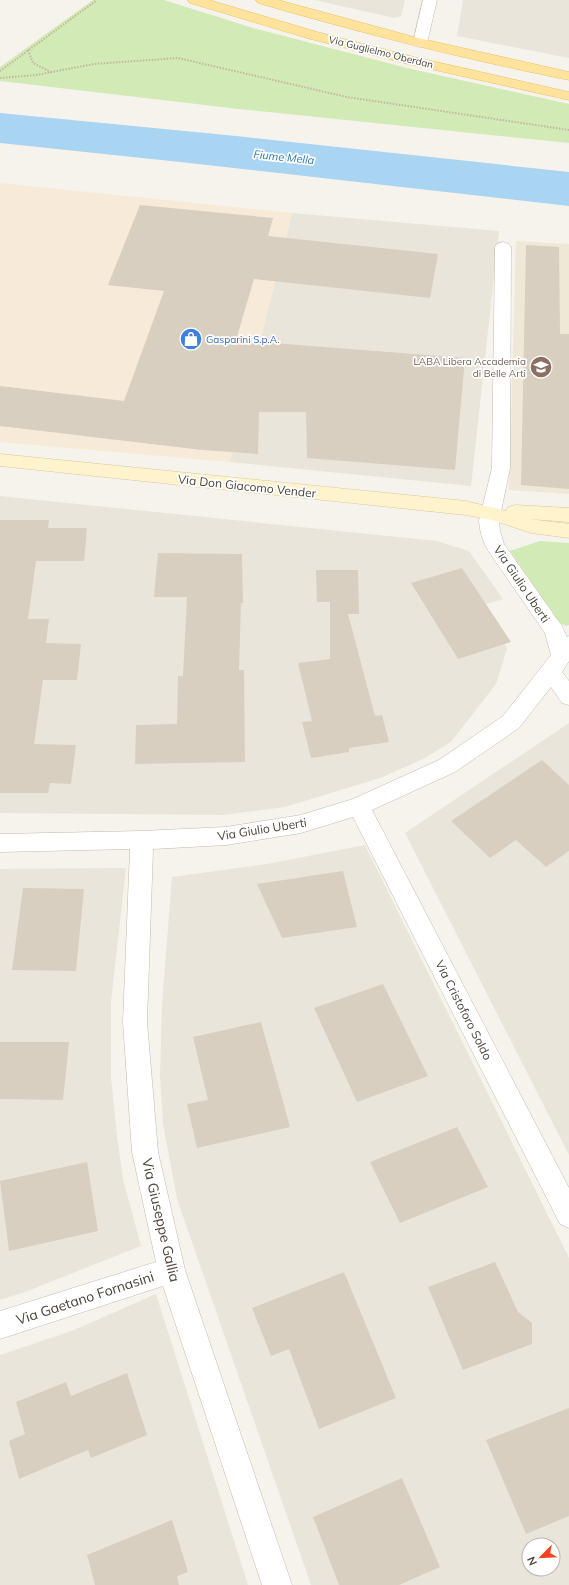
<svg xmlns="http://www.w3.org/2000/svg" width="569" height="1585" font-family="Mulish,sans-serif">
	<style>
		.residential { fill: #eae5da; fill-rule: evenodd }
		.commercial { fill: #f7ead8 }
		.education { fill: #efe8d6 }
		.green { fill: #d2eab5 }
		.water { fill: #a9d4f2 }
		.building { fill: #d8cfc1 }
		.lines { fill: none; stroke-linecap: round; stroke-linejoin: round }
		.street-casing { stroke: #c2bbae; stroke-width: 1 }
		.secondary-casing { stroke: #d6c79b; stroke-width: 1 }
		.primary-casing { stroke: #e6c16a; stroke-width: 1 }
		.path { stroke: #c4b79f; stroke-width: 2; stroke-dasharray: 1.5 1.5; stroke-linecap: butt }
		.street { fill: #fff; fill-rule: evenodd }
		.secondary { fill: #fff3cd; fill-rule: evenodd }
		.primary { fill: #ffe39c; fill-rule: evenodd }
		.labels { text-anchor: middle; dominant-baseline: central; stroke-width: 3.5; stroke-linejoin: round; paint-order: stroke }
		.far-street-label { font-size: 10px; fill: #4b4439; stroke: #fff }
		.far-shop-label { font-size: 10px; fill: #366cbe; stroke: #fff; text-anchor: start }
		.far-education-label { font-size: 10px; fill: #785e54; stroke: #fff; text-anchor: end }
		.far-water-label { font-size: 11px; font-style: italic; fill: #2e7ab2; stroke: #fff }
		.street-label { font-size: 12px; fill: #4b4439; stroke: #fff }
		.near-street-label { font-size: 14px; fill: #4b4439; stroke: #fff }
	</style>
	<rect width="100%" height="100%" fill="#f6f3ec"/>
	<path class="residential" d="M315 0H405L401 16 394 18Z
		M463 0H569V58L457 36Z
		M292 213 499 231 471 486 230 462Z
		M0 496 437 541 469 551 503 599 480 606 507 648 496 684 451 742 423 759 380 778 285 807 223 815 0 813Z
		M569 723V1155L405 833Z
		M365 845 569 1258V1585H311L177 1199 163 1124 160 1076 162 1003 172 877 267 864ZM529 1545H553V1569H529Z
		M126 868 111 1002V1078L117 1136 123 1179 141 1246 25 1292 0 1300V869Z
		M156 1294 248 1585H0V1355L74 1330Z"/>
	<path class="commercial" d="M0 183 292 213 230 462 0 442Z"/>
	<path class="education" d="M516 241 569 244V494L509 490Z"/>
	<path class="green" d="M93 0H164L253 28 407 68 569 104V143L239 109 0 81V67Z
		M540 541 569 543V625L567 626 559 623 510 551Z"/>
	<path class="water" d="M0 113 236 136 569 172V206L180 162 0 143Z"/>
	<path class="building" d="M140 205 273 218 268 236 438 254 430 298 254 279 236 340 465 358 455 470 307 458 306 412H259L258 454 202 450 0 426V386L124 401 164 291 108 285Z
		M526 245 559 247 560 334H569V489L521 485Z
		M0 520H49L48 528H87L84 561H36L28 619H49L46 643 81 644 77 680H43L34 744 76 745 71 784 50 783 48 793H0Z
		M158 553 242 554 243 603H241L239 670H244L245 762 135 764 136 725 177 724 178 676H183L187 597H154Z
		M462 568 511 642 458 659 411 583Z
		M316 570H358L359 614H348L375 716 382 715 389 742 349 748V752L311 758 302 722 312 721 298 663 330 659V602H317Z
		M542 760 569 785V851L546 867 516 840 490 858 451 821Z
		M343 871 357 927 282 938 257 884Z
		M23 888 84 889 76 971 12 970Z
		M383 984 428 1076 357 1102 314 1008Z
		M261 1022 290 1127 197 1148 187 1104 208 1100 193 1037Z
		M0 1042H69L63 1100 0 1099Z
		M457 1127 488 1187 400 1223 370 1162Z
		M87 1162 98 1231 9 1251 0 1181Z
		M495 1262 518 1312 532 1323V1344L463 1370 428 1287Z
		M344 1272 396 1398 319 1429 289 1349 271 1356 252 1308Z
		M127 1373 147 1435 91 1458 88 1450 19 1479 9 1441 25 1434 16 1402 66 1382 71 1396Z
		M569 1408V1516L526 1534 486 1440Z
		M402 1478 440 1567 399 1585H339L313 1517Z
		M172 1520 188 1572 177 1576 179 1585H95L87 1555Z"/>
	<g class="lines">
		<g class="street-casing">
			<path id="street" d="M423 0H437L427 43 425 46 420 47 415 46 413 43Z
				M503 242 509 244 511 247 510 468 499 521 500 531 504 544 562 626 567 637 569 636V661L562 672 569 681V705L562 703 551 687 519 728 455 772 372 810 569 1188V1228L560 1224 353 817 301 833 226 845 153 849 147 1022 158 1152 185 1270 292 1585H262L163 1286 0 1339V1311L156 1262 132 1152 123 1022 130 849 0 852V834L142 831 226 827 301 815 353 799 439 760 503 716 551 655 545 633 489 552C483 542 480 533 479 521L492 468 495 247 497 244Z"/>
		</g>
		<g class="secondary-casing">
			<path id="secondary" d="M0 454 466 501 506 511 508 507 515 505 569 508V522L529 519 569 524V538L531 533 492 520 466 515 0 466Z"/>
		</g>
		<g class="primary-casing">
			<path id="primary" d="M188 0H209L317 32 414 57 569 92V100L408 64 307 38 190 3Z
				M256 0H278L418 38 569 72V80C464 59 361 33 258 3Z"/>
		</g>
		<path class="path" d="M28 50 33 63 51 72
			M0 71 97 0
			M0 78 36 75 94 64 178 58 347 97 569 130"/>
		<use href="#street" class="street"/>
		<use href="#secondary" class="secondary"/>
		<use href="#primary" class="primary"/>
	</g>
	<defs>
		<g id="shop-disc" transform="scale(1.15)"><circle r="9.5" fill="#3f7fe0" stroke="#fff"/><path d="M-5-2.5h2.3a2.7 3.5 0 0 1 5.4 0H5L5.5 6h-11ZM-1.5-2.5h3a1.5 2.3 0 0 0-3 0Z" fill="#fff"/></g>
		<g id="university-disc" transform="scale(1.15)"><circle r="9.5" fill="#8d6e63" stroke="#fff"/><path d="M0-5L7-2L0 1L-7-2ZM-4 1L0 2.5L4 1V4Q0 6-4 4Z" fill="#fff"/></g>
	</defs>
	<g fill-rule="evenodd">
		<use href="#shop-disc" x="191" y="339"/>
		<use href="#university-disc" x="541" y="367"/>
	</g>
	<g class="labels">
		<g class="far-street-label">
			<text transform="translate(381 52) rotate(14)">Via Guglielmo Oberdan</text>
		</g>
		<g class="far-shop-label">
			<text x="206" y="339">Gasparini S.p.A.</text>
		</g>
		<g class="far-education-label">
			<text x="526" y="361">LABA Libera Accademia<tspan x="526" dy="12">di Belle Arti</tspan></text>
		</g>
		<g class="far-water-label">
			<text transform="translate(284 157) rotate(6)">Fiume Mella</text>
		</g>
		<g class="street-label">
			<text transform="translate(247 486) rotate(6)">Via Don Giacomo Vender</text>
			<text transform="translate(522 584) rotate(56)">Via Giulio Uberti</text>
			<text transform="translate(262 829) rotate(-9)">Via Giulio Uberti</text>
			<text transform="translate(464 1010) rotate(63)">Via Cristoforo Soldo</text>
		</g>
		<g class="near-street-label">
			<text transform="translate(161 1220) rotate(77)">Via Giuseppe Gallia</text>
			<text transform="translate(85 1298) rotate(-18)">Via Gaetano Fornasini</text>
		</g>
	</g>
	<g transform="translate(541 1557) rotate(246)"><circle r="19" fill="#ffffff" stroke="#b7b4b0"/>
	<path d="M0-3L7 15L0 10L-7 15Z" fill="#fc3f1d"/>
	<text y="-6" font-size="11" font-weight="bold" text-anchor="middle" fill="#4b4439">N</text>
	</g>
</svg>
